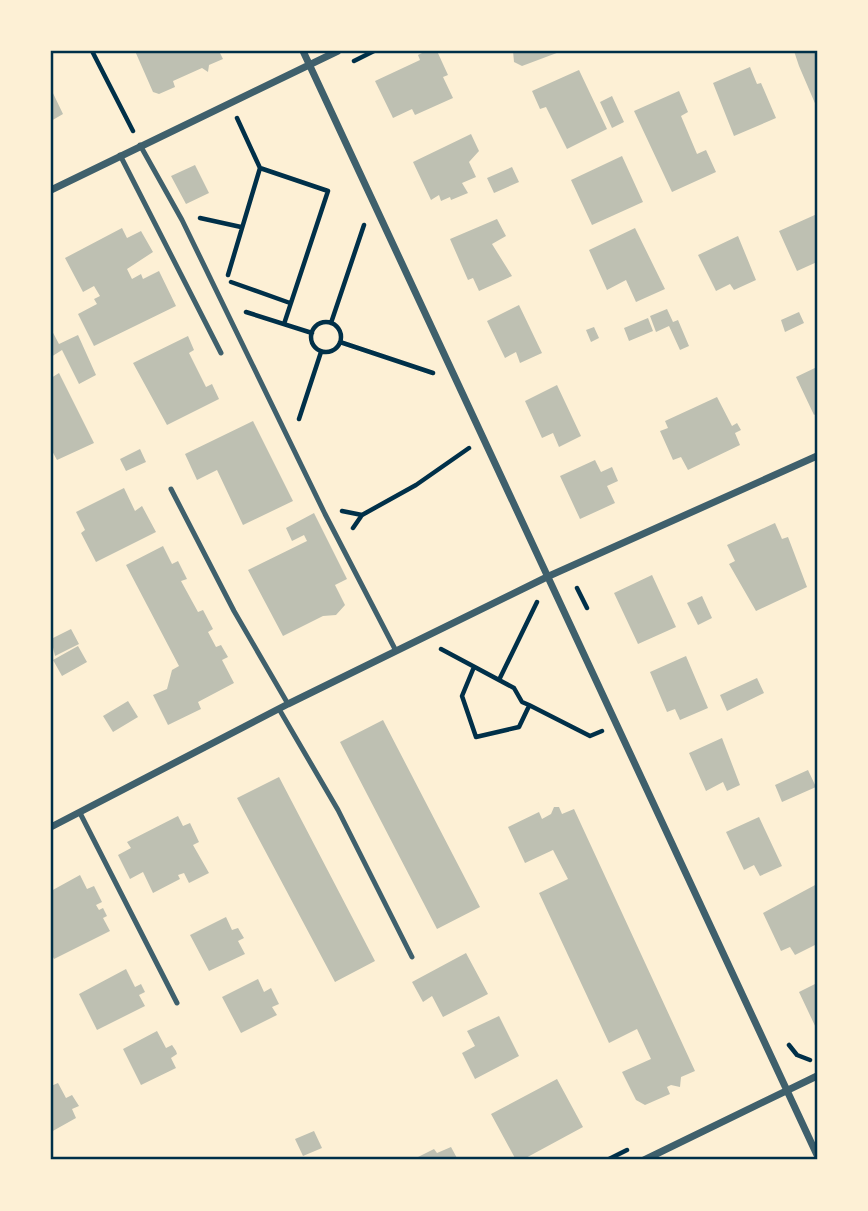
<svg xmlns="http://www.w3.org/2000/svg" width="868" height="1211" font-family="Raleway,sans-serif">
	<style>
		.building { fill: #bec0b2 }
		.lines { fill: none; stroke-linecap: round; stroke-linejoin: round }
		.path { stroke: #003049; stroke-width: 4.5 }
		.service { stroke: #3f606c; stroke-width: 5 }
		.minor { stroke: #3f606c; stroke-width: 7 }
		.neatline { fill: none; stroke: #003049; stroke-width: 2.5 }
	</style>
	<rect width="100%" height="100%" fill="#fdf0d5"/>
	<path class="building" d="M135 51H219L223 59 209 65 208 72 202 68 173 81 175 87 159 94 153 92Z
		M426 51H437L448 75 443 77 453 98 415 115 412 109 393 118 375 81 420 60 418 55Z
		M513 51H562L522 66 514 62Z
		M794 51H817V108L799 66Z
		M750 67 757 84 761 83 776 118 734 136 713 83Z
		M579 70 607 129 567 149 546 107 540 109 532 91Z
		M51 89 63 114 51 121Z
		M679 91 688 112 681 116 697 154 706 150 716 172 672 192 634 111Z
		M612 96 624 122 612 128 600 102Z
		M471 134 479 151 469 162 476 177 462 183 468 193 451 200 450 197 441 201 439 195 431 200 413 162Z
		M622 156 643 202 592 225 571 180Z
		M195 165 209 193 186 204 171 176Z
		M512 167 519 182 494 193 487 178Z
		M817 214V262L797 271 779 231Z
		M497 219 506 236 492 244 512 276 479 291 473 278 468 280 450 239Z
		M122 228 127 238 141 231 153 252 127 269 132 279 141 274 143 279 159 271 176 306 94 346 78 314 97 304 94 299 100 296 94 286 83 292 65 258Z
		M635 228 665 289 636 302 626 280 607 290 589 250Z
		M738 236 756 280 734 290 730 284 716 291 698 255Z
		M519 305 542 353 520 363 516 352 505 358 487 321Z
		M667 309 673 322 678 320 689 346 680 350 669 326 656 332 650 316Z
		M799 312 804 323 785 332 781 320Z
		M648 318 653 331 629 341 624 328Z
		M594 327 599 338 591 342 586 330Z
		M51 329 59 344 78 335 96 375 79 384 62 350 51 357Z
		M188 336 194 350 189 353 206 387 212 384 219 399 167 425 133 363Z
		M817 367V413L814 415 796 377Z
		M59 373 94 443 57 460 51 449V378Z
		M557 385 581 436 559 447 553 433 542 438 525 401Z
		M717 397 732 426 737 423 741 430 735 433 740 445 688 470 681 457 673 460 660 431 668 428 665 421Z
		M253 421 293 501 243 525 217 470 197 480 185 454Z
		M140 449 146 462 126 471 120 459Z
		M595 460 601 472 612 467 618 481 607 486 615 503 580 519 560 476Z
		M124 488 135 511 142 506 156 532 96 562 81 533 85 530 76 512Z
		M314 513 347 579 335 585 345 605 336 615 323 616 283 636 248 570 307 541 304 535 292 541 286 528Z
		M775 523 782 539 788 537 807 587 756 611 729 564 735 561 727 545Z
		M163 546 172 564 178 561 187 579 181 581 198 612 203 610 213 629 208 632 216 647 221 645 228 657 222 660 234 683 198 702 201 709 168 725 153 695 167 689 172 670 179 666 126 565Z
		M652 575 676 627 638 644 614 593Z
		M702 596 712 618 698 625 687 603Z
		M71 629 79 644 55 656 51 639Z
		M78 646 87 662 62 676 53 660Z
		M686 656 708 708 680 720 675 709 667 712 650 672Z
		M757 678 764 693 727 711 720 695Z
		M128 701 138 717 113 732 103 716Z
		M383 720 480 907 437 929 340 742Z
		M722 738 740 785 727 791 723 782 706 791 689 753Z
		M808 770 816 787 782 802 775 785Z
		M279 777 375 961 335 982 237 798Z
		M554 807H559L562 814 574 809 695 1071 681 1077 680 1087 671 1085 667 1087 670 1094 645 1105 636 1100 622 1072 651 1059 637 1029 609 1043 539 893 568 879 553 850 525 863 508 827 539 812 542 819 551 814Z
		M178 816 183 826 190 823 199 842 193 845 209 873 189 883 184 873 178 875 180 879 153 893 143 872 130 879 118 855 131 848 127 842Z
		M759 817 782 866 760 876 754 865 744 870 726 832Z
		M80 875 87 889 94 886 102 902 96 905 99 910 103 908 107 916 103 918 110 931 54 959 51 953V891Z
		M817 884V944L795 955 790 947 781 951 763 913Z
		M226 917 232 930 238 928 244 938 238 941 245 954 209 971 190 935Z
		M466 953 488 994 443 1017 432 996 423 1002 412 982Z
		M126 969 135 987 141 984 145 992 139 995 145 1006 97 1030 79 994Z
		M258 979 264 992 271 988 279 1004 272 1007 277 1015 241 1033 222 997Z
		M817 983V1030L799 992Z
		M499 1016 519 1056 475 1079 462 1053 475 1046 467 1031Z
		M157 1031 166 1048 172 1045 176 1051 177 1054 171 1058 176 1068 141 1085 123 1049Z
		M557 1079 583 1127 522 1160H516L491 1114Z
		M58 1083 66 1098 72 1095 79 1106 72 1109 76 1118 51 1132V1086Z
		M314 1131 322 1148 303 1156 295 1139Z
		M451 1147 458 1160H412L434 1149 437 1153Z"/>
	<g class="lines">
		<path class="path" d="M92 51 133 131
			M354 61 374 51
			M260 168 328 191 284 324
			M200 218 241 227
			M228 275 260 168 237 118
			M231 282 290 303
			M246 312 312 333
			M311 337a15 15 0 1 1 30 0a15 15 0 1 1-30 0Z
			M331 323 364 225
			M340 342 433 373
			M299 419 321 352
			M342 511 362 515
			M353 528 362 515 416 485 469 448
			M577 588 587 608
			M441 649 514 688 522 702 529 705 590 736 602 731
			M474 667 462 696 476 737 519 727 529 706
			M499 680 537 602
			M789 1045 797 1055 810 1060
			M607 1160 627 1150"/>
		<path class="service" d="M140 145 182 220 325 514 396 651
			M120 155 221 353
			M171 489 234 611 288 704
			M279 709 338 810 412 957
			M80 813 177 1003"/>
		<path class="minor" d="M303 51 817 1155
			M51 190 338 51
			M51 827 288 704 549 576 817 456
			M644 1160 817 1076"/>
	</g>
	<rect width="868" height="1211" fill="none" stroke="#fdf0d5" stroke-width="105"/>
	<rect x="52" y="52" width="764" height="1106" class="neatline"/>
</svg>
